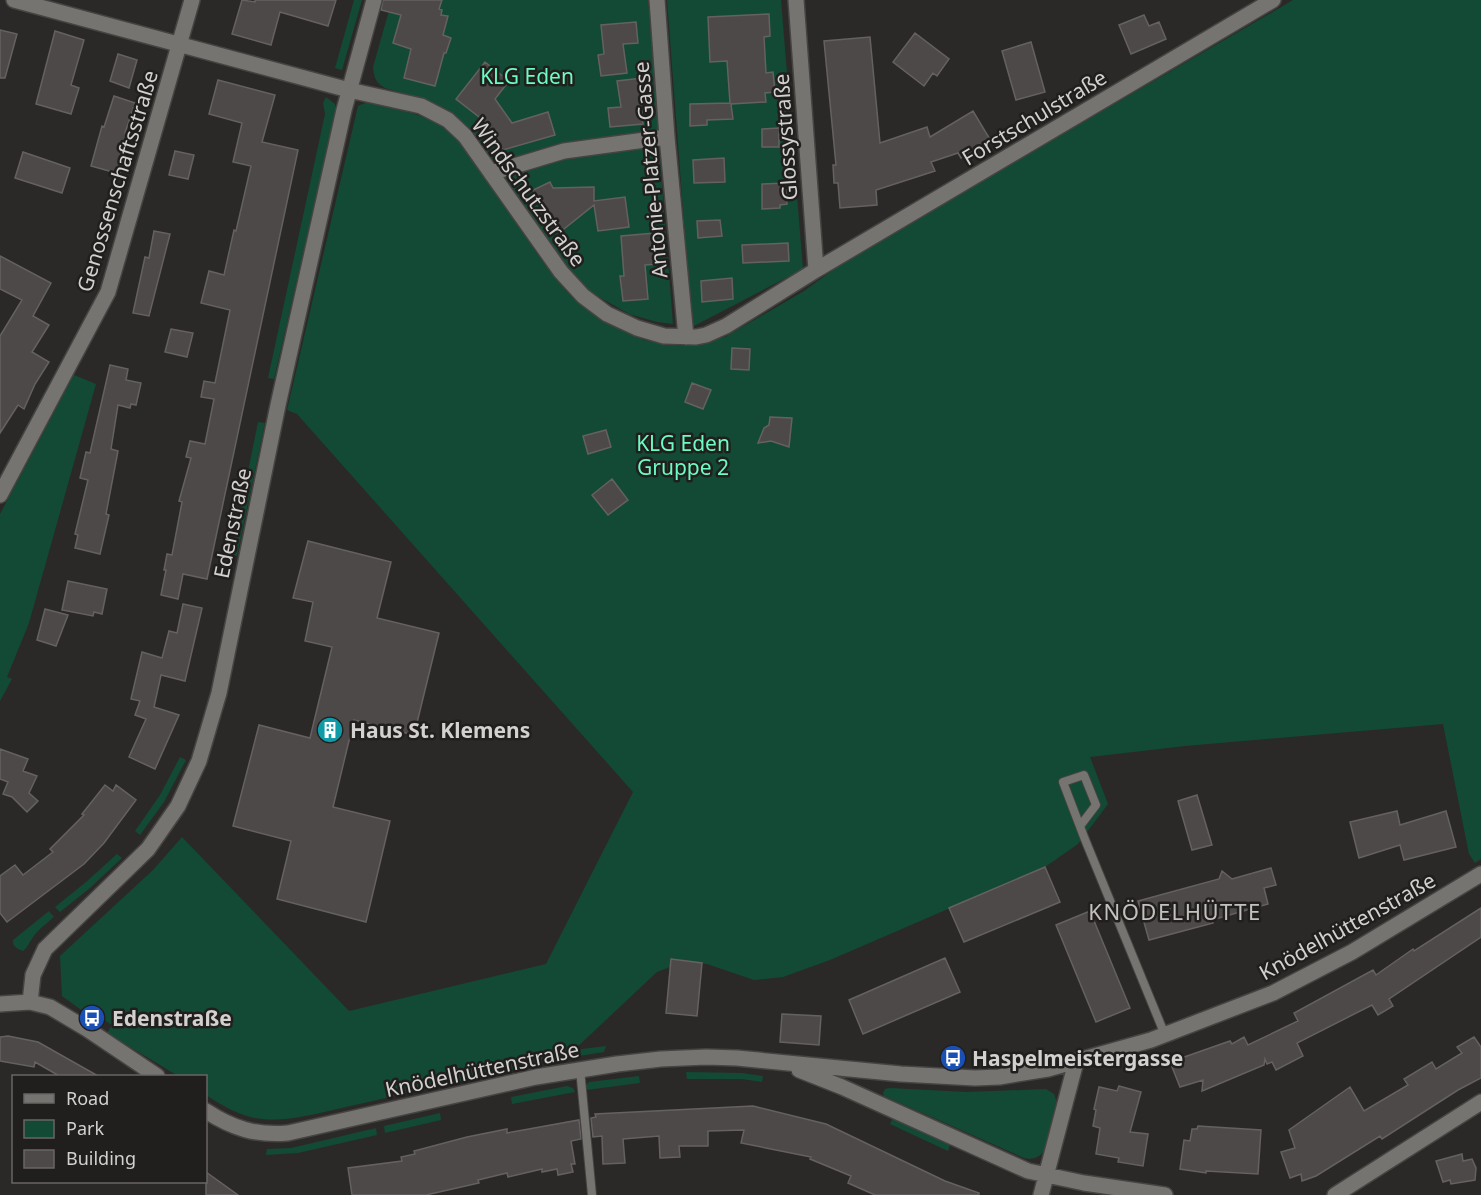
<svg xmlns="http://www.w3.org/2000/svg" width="1481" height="1195" font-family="'Noto Sans',sans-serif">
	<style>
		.green { fill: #124a35 }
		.building { fill: #4c4948; stroke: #656160; stroke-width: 1.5 }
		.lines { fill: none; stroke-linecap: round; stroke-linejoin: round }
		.lane-casing { stroke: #454442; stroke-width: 10 }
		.street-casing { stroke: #454442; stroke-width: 18 }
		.lane { stroke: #767471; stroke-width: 8 }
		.street { stroke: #767471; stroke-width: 15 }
		.labels { text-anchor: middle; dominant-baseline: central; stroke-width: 5; stroke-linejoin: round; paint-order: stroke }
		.park-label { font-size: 21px; fill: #6bfcc3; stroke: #211f1d }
		.street-label { font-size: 21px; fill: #d2d1cf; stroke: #211f1d }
		.poi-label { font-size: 21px; font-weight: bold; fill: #d2d1cf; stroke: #211f1d; text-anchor: start }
		.neighbourhood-label { font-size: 22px; letter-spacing: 1.5px; fill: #c3c0bd; stroke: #211f1d }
	</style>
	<rect width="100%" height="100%" fill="#2b2927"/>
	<path class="green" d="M354 0H362L342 70 335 68Z
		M392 0H648L659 131 496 165C463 111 444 105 385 88 376 83 374 78 373 67Z
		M667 0H781L803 269 692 327Z
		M1293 0H1481V859L1475 863 1469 854 1443 724 1185 746 1090 757 1108 804 1078 844 1045 867 830 960 783 977 754 980 707 964 683 962 657 972 574 1050 606 1046 604 1052 548 1061 311 1115C263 1124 246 1121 206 1095V1076H178L107 1033 112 1025 98 1016 95 1020 62 996 60 956 153 870 182 837 349 1011 546 964 633 792 297 414 287 410 358 106 370 101 431 119 456 136 545 265 567 292 580 305 610 325 644 340 681 346 697 344 725 337 804 291 848 259Z
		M326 97 335 104 336 110 274 379 268 378 325 114 323 103Z
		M659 147 673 324 657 322 629 314 587 290 570 272 505 177 577 155Z
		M74 375 96 384 29 623 7 677 12 679 0 701V514Z
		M258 422 265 423 237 556 231 555Z
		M180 757 186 760 164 802 140 835 135 831 160 795Z
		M117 854 122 858 90 888 60 912 55 907 86 882Z
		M49 911 54 917C46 924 37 930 32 939 28 944 28 947 23 951 18 949 12 947 13 940Z
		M686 1072 742 1073 763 1076 762 1082 742 1079H687Z
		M639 1076 640 1083 586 1090 585 1086 589 1082Z
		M567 1086 573 1088 575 1092 512 1104 511 1097Z
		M890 1088 966 1092 1046 1089 1054 1094 1057 1103 1044 1151C1039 1158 1032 1160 1024 1158L884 1096 883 1093 885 1089Z
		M440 1113 441 1120 385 1133 384 1126Z
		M893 1118 950 1145 948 1151 890 1124Z
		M376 1128 377 1135 298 1153 266 1155 267 1149 291 1148Z"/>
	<path class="building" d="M242 0 255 2V0H336L328 26 280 12 271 45 232 34Z
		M383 0H442L439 9 442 10 441 15 448 16 443 35 451 38 446 53H444L435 86 404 78 411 49 393 43 401 15 381 10Z
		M769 14 770 36 764 37 766 73 773 72 775 92 765 93 766 102 731 104 733 119 707 120V125L690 126V104L730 103 727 61 710 62 708 17Z
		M1144 15 1149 26 1159 22 1166 39 1131 54 1119 25Z
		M636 22 638 43 623 44 627 73 601 76 598 55 604 54 601 25Z
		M0 30 17 34 5 78H0Z
		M55 31 84 40 71 85 79 88 71 114 36 104Z
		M915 33 949 59 937 76 933 73 924 86 893 62Z
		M870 37 880 143 927 127 930 137 973 111 991 141 961 158 958 153 931 162 935 171 876 190 877 205 840 208 838 183H834L833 165H836L824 41Z
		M1031 42 1045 92 1016 100 1002 51Z
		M118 54 137 60 129 88 110 81Z
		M485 62 509 81 495 99 512 123 548 112 555 135 503 150 479 117 456 99Z
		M642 78 644 98H641L643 124 610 127 608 108 621 107 617 81Z
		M218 80 275 95 262 142 298 150 207 579 183 574 178 599 161 595 166 570H164L167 554 172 555 182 502 179 501 191 458 186 457 190 441 205 444 214 399 201 397 204 381 215 383 230 310 201 303 209 271 224 275 234 230 236 231 251 166 233 162 242 123 209 114Z
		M114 96 135 103 125 133 131 134 120 174 91 166 102 126 104 127Z
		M779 128V147H762V129Z
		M175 151 194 155 188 179 169 175Z
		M23 152 70 168 62 193 15 178Z
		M724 158 725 182 694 183 693 160Z
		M550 182 553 188 594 187V201L625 197 629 227 598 231 594 205 559 233 545 215 533 190Z
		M786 183 787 204 780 205V208L762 209V184Z
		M720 220 722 236 698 238 697 221Z
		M154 231 170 234 149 316 133 313 145 257 149 258Z
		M655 233 658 264 645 265 648 299 623 301 620 276H624L621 236Z
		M788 243 789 261 743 263 742 245Z
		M0 256 51 283 33 316 49 325 32 352 49 362 35 384 24 409 18 405 0 433V336L22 300 0 289Z
		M732 278 733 299 702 302 701 281Z
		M171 329 193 333 187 357 165 352Z
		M732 348 750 349 749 370 731 369Z
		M110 365 128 369 126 380 141 383 136 405 131 404 130 408 118 405 111 449 118 451 106 514 109 515 100 554 75 548 78 535 75 534 88 480 80 478 86 452 90 453Z
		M692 383 711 390 703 409 685 402Z
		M770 417 792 418 789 447 771 441 758 443 764 428 769 425Z
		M606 430 611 447 588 454 583 436Z
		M612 479 628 500 608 515 592 495Z
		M308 541 391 562 377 618 439 633 414 735 354 720 333 807 390 821 366 922 277 899 291 841 233 826 259 725 310 738 332 647 305 641 313 602 293 598Z
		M68 581 107 589 102 614 94 612 93 616 62 610Z
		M183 604 202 608 185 681 161 675 154 707 179 715 155 769 129 757 146 719 135 715 140 701 131 699 142 652 162 658 169 631 177 633Z
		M45 609 68 615 56 646 37 640Z
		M0 749 28 759 23 771 37 776 29 793 38 801 27 812 12 797 3 794 8 782 0 779Z
		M105 785 113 791 116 785 136 800 104 843 84 864 7 922 0 913V876L15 865 23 875 53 852 50 849 84 815 82 814Z
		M1197 795 1212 845 1192 850 1178 801Z
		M1397 811 1400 825 1446 811 1456 847 1404 860 1400 845 1359 858 1350 822Z
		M1045 867 1060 902 964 942 949 908Z
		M1271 868 1276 885 1264 888 1268 904 1212 920 1213 923 1149 940 1138 901 1219 879 1222 871 1232 879Z
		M1481 908V937L1389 999 1393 1006 1378 1015 1372 1005 1297 1043 1303 1056 1276 1070 1272 1062 1267 1064 1265 1059 1264 1065 1202 1091 1203 1080 1180 1087 1170 1062 1230 1041 1232 1044 1244 1037 1248 1045 1298 1021 1294 1013 1373 970 1376 975 1413 949 1414 951Z
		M1090 911 1130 1008 1096 1022 1056 925Z
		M945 958 960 992 863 1034 849 1000Z
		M671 959 702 963 697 1016 666 1013Z
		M782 1014 821 1016 819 1045 780 1042Z
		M8 1036 38 1042 100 1077H61L35 1062 34 1067 0 1061V1037Z
		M1474 1037 1481 1047V1078L1458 1090 1382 1139 1380 1136 1316 1176 1302 1181 1301 1174 1290 1178 1281 1152 1295 1148 1289 1130 1350 1087 1364 1111 1408 1085 1404 1079 1432 1062 1436 1069 1462 1053 1457 1047Z
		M1119 1086 1141 1092 1130 1132 1148 1134 1143 1166 1118 1162 1119 1158 1096 1154 1100 1128 1093 1126 1096 1110 1094 1109 1099 1087 1117 1091Z
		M753 1106 826 1124 945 1181 979 1193V1195H875L848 1183 851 1176 810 1159 811 1157 741 1143 744 1130 708 1131V1146H679L680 1157 660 1158 659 1136 623 1139 625 1163 603 1164 602 1136 593 1137 591 1118 596 1117 595 1114Z
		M579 1120 581 1139 571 1141 575 1164H571L573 1172 558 1175 557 1169 542 1172V1169L508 1177 507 1173 478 1180 479 1183 426 1195H352L348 1168 402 1161 401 1157 415 1154 414 1151 467 1137 507 1129V1133Z
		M1198 1126 1261 1130 1258 1174 1206 1171V1173L1180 1169 1184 1140 1190 1141 1192 1129H1197Z
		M1462 1154 1463 1161 1472 1159 1476 1168 1475 1180 1451 1184 1450 1180 1443 1182 1436 1161Z
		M206 1172 238 1195H206Z"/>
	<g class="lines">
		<g class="lane-casing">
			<path id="lane" d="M1080 826 1096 805 1084 775 1063 782 1084 837 1165 1035
				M580 1069 592 1195"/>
		</g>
		<g class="street-casing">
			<path id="street" d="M14 0 349 90 421 106 448 120 465 136 561 272 583 296 607 314 637 328 664 336 696 337 706 335 726 326 816 270 1273 0
				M657 0 667 137 686 337
				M796 0 816 270
				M491 173 564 151 667 137
				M0 495 108 292 192 0
				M30 1002 33 975 45 949 148 849 178 806 199 761 219 693 278 405 344 110 374 0
				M0 1004 30 1002 50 1007 87 1029 157 1076
				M799 1070 842 1087 1028 1171 1084 1183 1165 1195
				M206 1111C232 1128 256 1136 288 1133L536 1077 617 1064 661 1059 706 1057 737 1058 901 1074 975 1078 999 1077 1048 1069 1151 1040 1273 993 1352 952 1481 874
				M1041 1195 1076 1062
				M1335 1195 1481 1102"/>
		</g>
		<use href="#lane" class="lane"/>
		<use href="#street" class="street"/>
	</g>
	<defs>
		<g id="building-disc" transform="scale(1.35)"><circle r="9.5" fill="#0f9aa8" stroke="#211f1d"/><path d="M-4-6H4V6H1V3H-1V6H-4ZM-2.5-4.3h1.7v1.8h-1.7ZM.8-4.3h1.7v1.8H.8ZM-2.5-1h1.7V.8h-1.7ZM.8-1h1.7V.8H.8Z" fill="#fff"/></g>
		<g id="bus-disc" transform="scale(1.35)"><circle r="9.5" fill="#1a4fb4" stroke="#211f1d"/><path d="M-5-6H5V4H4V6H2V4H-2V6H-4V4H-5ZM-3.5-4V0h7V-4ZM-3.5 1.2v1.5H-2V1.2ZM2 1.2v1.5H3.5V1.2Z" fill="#fff"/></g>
	</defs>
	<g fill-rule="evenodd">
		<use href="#building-disc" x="330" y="730"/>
		<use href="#bus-disc" x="92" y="1018"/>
		<use href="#bus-disc" x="953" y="1058"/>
	</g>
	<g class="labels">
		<g class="park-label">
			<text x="527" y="76">KLG Eden</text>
			<text x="683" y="443">KLG Eden<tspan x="683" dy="24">Gruppe 2</tspan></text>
		</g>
		<g class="street-label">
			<text transform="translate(1034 117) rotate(-31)">Forstschulstraße</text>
			<text transform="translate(785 137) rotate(-94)">Glossystraße</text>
			<text transform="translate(650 170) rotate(-95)">Antonie-Platzer-Gasse</text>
			<text transform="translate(117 181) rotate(-73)">Genossenschaftsstraße</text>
			<text transform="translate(529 192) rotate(54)">Windschutzstraße</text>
			<text transform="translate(232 523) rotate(-78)">Edenstraße</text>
			<text transform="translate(1347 926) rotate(-29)">Knödelhüttenstraße</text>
			<text transform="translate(482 1069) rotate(-12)">Knödelhüttenstraße</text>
		</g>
		<g class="poi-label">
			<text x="350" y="730">Haus St. Klemens</text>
			<text x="112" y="1018">Edenstraße</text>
			<text x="972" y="1058">Haspelmeistergasse</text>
		</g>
		<g class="neighbourhood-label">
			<text x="1175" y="911">KNÖDELHÜTTE</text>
		</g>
	</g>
	<rect x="12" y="1075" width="195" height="108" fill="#211f1d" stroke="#686664" stroke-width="1.5"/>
	<rect x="24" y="1094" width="30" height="9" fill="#767471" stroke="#686664" stroke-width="1.5"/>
	<text x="66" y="1105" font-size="18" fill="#d2d1cf">Road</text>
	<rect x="24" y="1120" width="30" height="18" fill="#124a35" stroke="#686664" stroke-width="1.5"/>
	<text x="66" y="1135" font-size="18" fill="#d2d1cf">Park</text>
	<rect x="24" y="1150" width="30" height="18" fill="#4c4948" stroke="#686664" stroke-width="1.5"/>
	<text x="66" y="1165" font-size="18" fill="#d2d1cf">Building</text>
</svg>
